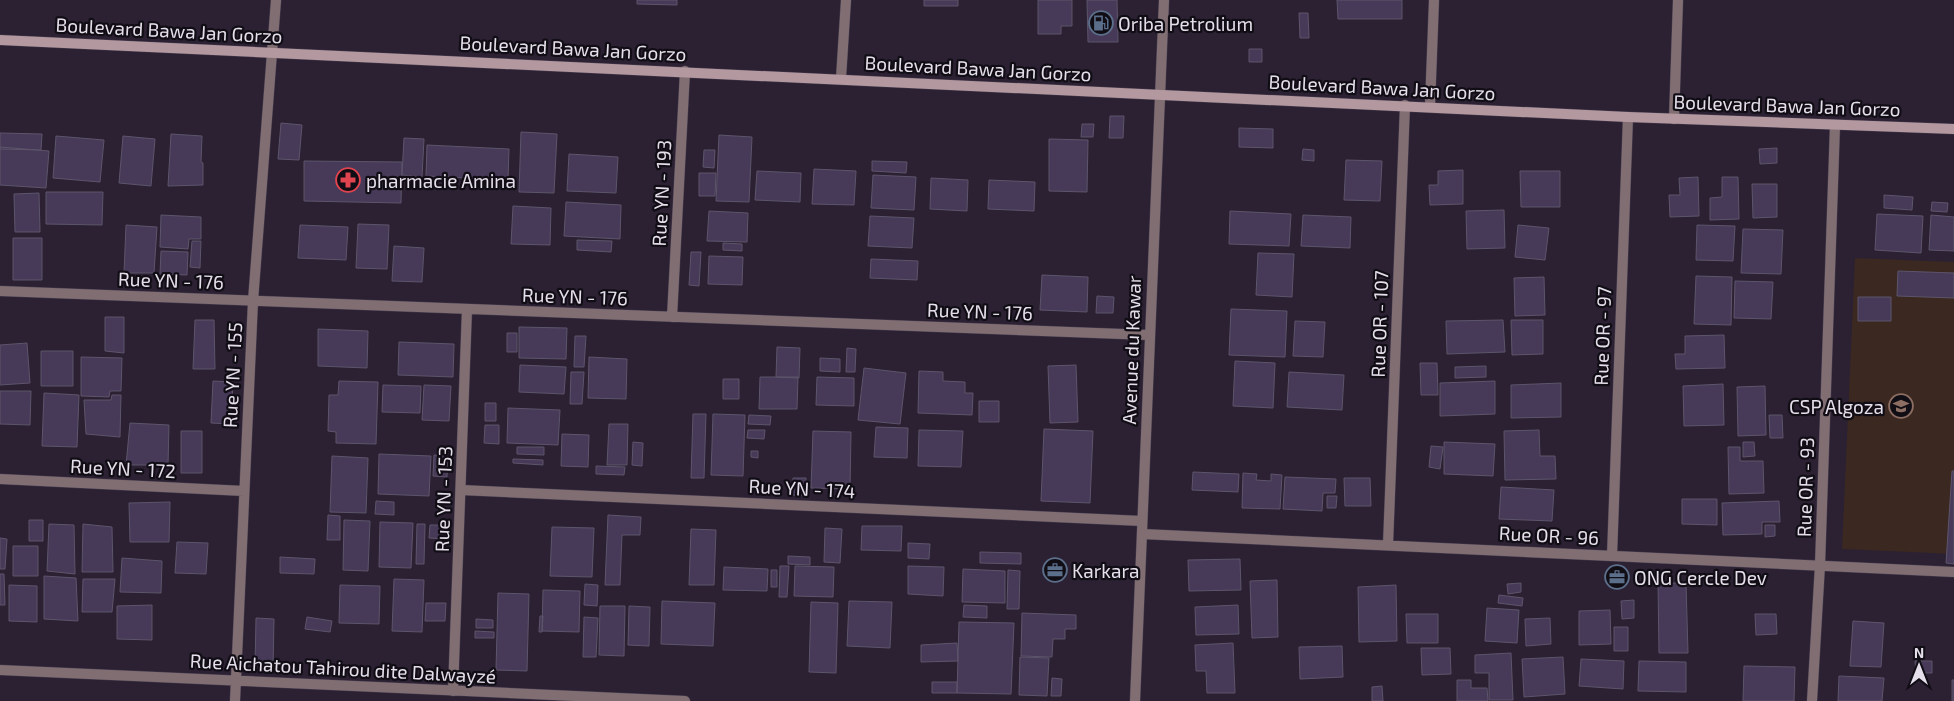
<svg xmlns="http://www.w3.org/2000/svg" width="1954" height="701" font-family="'Exo 2',sans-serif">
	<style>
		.education { fill: #3a2821 }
		.building { fill: #473a58; stroke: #5d556b }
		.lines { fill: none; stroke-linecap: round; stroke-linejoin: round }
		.minor-casing { stroke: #453c4d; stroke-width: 11 }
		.tertiary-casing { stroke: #453c4d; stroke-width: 11 }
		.secondary-casing { stroke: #453c4d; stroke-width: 11 }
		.minor { stroke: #806e73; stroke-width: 10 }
		.tertiary { stroke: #806e73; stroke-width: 10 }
		.secondary { stroke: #b4989f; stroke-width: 10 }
		.labels { text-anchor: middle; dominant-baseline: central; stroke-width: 4.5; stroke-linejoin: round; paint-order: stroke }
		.poi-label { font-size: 19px; fill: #e5dfeb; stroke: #110d15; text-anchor: start }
		.street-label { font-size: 19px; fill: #e5dfeb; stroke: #110d15 }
	</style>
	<rect width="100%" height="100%" fill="#2b2133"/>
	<path class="education" d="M1855 258 1954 262V554L1842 549Z"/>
	<path class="building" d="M637 0H677V5L637 4Z
		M924 0H958V6H924Z
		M1038 0H1072V26H1061V34H1038Z
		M1087 0H1117L1118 42H1088Z
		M1337 0H1402V19H1338Z
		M1299 13H1308L1309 38H1300Z
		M1249 49H1262V62H1249Z
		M1110 116H1124L1123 138H1109Z
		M281 123 302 125 299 160 278 159Z
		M1082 124H1094L1093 137H1081Z
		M1239 128 1273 129V148L1239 147Z
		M521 132 557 134 554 193 519 192Z
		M0 133 42 134 41 150 0 149Z
		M171 134 202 136 201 162 203 163V185L168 186Z
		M719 135 752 137 749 202 716 201Z
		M56 136 104 140 100 182 53 178Z
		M123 136 155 139 151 186 119 183Z
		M404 138 424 139 422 177 402 175Z
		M1049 139 1088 140 1087 192 1049 191Z
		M427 145 509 149 508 180 426 176Z
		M0 147 49 151 46 188 0 185Z
		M1777 148V163L1760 164 1759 149Z
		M1303 149 1314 150V161L1302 160Z
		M704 150H715L714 168 703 167Z
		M569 154 618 157 616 193 567 191Z
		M1346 160 1382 161 1380 201 1344 200Z
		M304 161 402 162 401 203 304 201Z
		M872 161 907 162 906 173 872 171Z
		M814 169 856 171 854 205 812 204Z
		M1463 170V204L1430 205 1429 185H1438V171Z
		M757 171 801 173 800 202 755 200Z
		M1520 171H1560V207H1521Z
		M699 173H716L715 196H699Z
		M873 175 916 177 914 210 871 208Z
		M1698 177 1699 216 1670 217 1669 195H1680L1679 178Z
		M1722 177H1738L1739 219 1710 220V198L1722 197Z
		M931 178 968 180 967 211 930 209Z
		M989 180 1035 182 1034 211 988 209Z
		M1752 184H1777V217L1753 218Z
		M46 192H103L102 225 46 224Z
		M39 193 40 232H15L14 194Z
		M1884 195 1913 197 1912 210 1884 208Z
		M566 202 621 205 620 239 564 236Z
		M1932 202 1948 203 1947 212 1931 211Z
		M513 206 551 208 550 245 511 244Z
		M1504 210 1505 248 1467 249 1466 211Z
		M709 211 748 213 747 242 707 241Z
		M1230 211 1291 214 1289 246 1229 244Z
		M1877 214 1923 216 1921 253 1875 250Z
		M161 215 201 217V239H189L188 249 160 247Z
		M1303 215 1351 217 1350 248 1301 246Z
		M1931 215 1954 217V251L1929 250Z
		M870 216 914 218 912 248 868 246Z
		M358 224 389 225 387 269 356 268Z
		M126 225 157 227 154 273H124Z
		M300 225 348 227 346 260 298 258Z
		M1518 225 1549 228 1545 260 1515 257Z
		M1697 225 1735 226 1733 261 1696 260Z
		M1743 229 1783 230 1781 274 1741 273Z
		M13 238H42V280H13Z
		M577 240 612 241 611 252 577 250Z
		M192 241H201L200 268 190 267Z
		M723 243 742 244V251L723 250Z
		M394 246 424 248 422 282 392 281Z
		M161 251 188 252 187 275 160 274Z
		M691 252H701L699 286 689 285Z
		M1258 253 1294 254 1292 297 1256 295Z
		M709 256 743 257 742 285 708 284Z
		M871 259 918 261 917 280 870 278Z
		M1898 271 1954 273V298L1897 296Z
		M1042 275 1088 277 1087 312 1040 310Z
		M1696 276 1732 277 1731 325 1694 324Z
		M1544 277 1545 315 1515 316 1514 278Z
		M1735 281 1773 282 1771 319 1734 318Z
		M1097 296 1114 297 1113 313H1096Z
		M1858 297H1891V321H1858Z
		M1231 309 1287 311 1285 357 1229 355Z
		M105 317H124V353L105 351Z
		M195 320H214L215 369H193Z
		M1503 320 1505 352 1447 354 1446 321Z
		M1511 320H1543V354L1512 355Z
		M1295 321 1325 322 1323 357 1293 356Z
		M519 327 567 328 566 359 519 358Z
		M318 329 368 331 367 368 318 366Z
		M507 333H517V352H507Z
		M1724 335 1725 368 1676 369 1675 354H1685V336Z
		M575 336H586L584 367H574Z
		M399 342 454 344 453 377 398 375Z
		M27 343 30 383 0 385V345Z
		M777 347 800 348 799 378 776 377Z
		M847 348 856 349 855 372H846Z
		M41 351H73V386H41Z
		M81 357 122 358 121 391H110L109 397 81 396Z
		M589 357 627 359 626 399 588 398Z
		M820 358 840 359V372L820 371Z
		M1235 361 1275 363 1273 408 1233 406Z
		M1420 363H1437L1438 395H1421Z
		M520 365 566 367 564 394 519 392Z
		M1076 365 1078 422 1050 423 1048 366Z
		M1486 366V377L1455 378V367Z
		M864 368 906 373 900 424 858 420Z
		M919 371 943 372V381L965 382V393H973L972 415 918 413Z
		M571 372H584L582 404H570Z
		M1289 372 1344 375 1342 410 1287 407Z
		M760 377H798L797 409H759Z
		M817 377 854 378V406L816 405Z
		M723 379H739V399H723Z
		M213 381 233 382 231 424 211 423Z
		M339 381 378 382 376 444 336 443V432L328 431 329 395H338Z
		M1495 381V414L1440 416V383Z
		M1561 383V417L1511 418V385Z
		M1723 384 1724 425 1684 426 1683 386Z
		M383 385 421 386 420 413 382 412Z
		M424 385 451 386 449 421 422 420Z
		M1765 386 1766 435 1738 436 1737 387Z
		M0 391H31L30 425 0 424Z
		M44 393 79 395 77 447 42 446Z
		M112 395H121L120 437 86 434 84 400H111Z
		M979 401H999V422H979Z
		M485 403H496V421H485Z
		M508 408 560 410 558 445 507 443Z
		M693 414H706L704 478H691Z
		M713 414 745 415 743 476 711 475Z
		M749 415 771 416 770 425 748 424Z
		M1769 415H1782L1783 438H1770Z
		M130 423 169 425 168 465H126Z
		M609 424H628L627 465H607Z
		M485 425H499V444L484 443Z
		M876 427 908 428 907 458 874 457Z
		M1044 429 1093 431 1090 503 1041 501Z
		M748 430H765L764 439 747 438Z
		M919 430 963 431 961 467 918 466Z
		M1539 430 1540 456H1555L1556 479 1505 480 1504 431Z
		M181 431H202V473H181Z
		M813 431 851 432 850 489 811 488Z
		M562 434 589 435 588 467 561 466Z
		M633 442 643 443 642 466 632 465Z
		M1444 442 1495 444 1493 476 1444 474Z
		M1743 442H1754L1755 456 1743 457Z
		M1431 446 1443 447 1440 469 1429 467Z
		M517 447H544V455L517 454Z
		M1728 447H1740V461H1763L1764 493 1729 494Z
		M751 451H758V458L751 457Z
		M379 454 431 456 429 496 378 494Z
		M434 455 448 456 447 477 433 476Z
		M332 456 368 458 366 513 330 512Z
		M513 459 543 460V465L513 463Z
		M596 466 625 467 624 475 596 474Z
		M1952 471H1954V564L1946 563Z
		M1193 472 1239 474 1238 492 1192 490Z
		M1243 473 1257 474 1256 480 1271 481V474L1282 475 1280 509 1242 508Z
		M1285 477 1336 479 1335 493H1323L1322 511 1283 509Z
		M793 478H806L805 496 792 495Z
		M1344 478H1370L1371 506H1345Z
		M1501 487 1554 490 1552 521 1499 519Z
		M1327 496H1337L1336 508H1327Z
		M1682 499H1717V525L1682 524Z
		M376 501 394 502V515L375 514Z
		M1779 501 1780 522H1762V534L1723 535 1722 503Z
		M170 502 169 542H130L129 503Z
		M328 515 340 516V540H327Z
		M608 515 641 517 640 535H622L620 585H605Z
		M29 520H43V541H29Z
		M344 520 370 521 368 571 343 570Z
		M380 522 413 523 411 568 379 567Z
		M49 524 74 525 75 574 47 571Z
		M83 524 112 527 113 572H82Z
		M417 524H425L424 564H416Z
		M430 525H447L446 539 429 538Z
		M1765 525H1775V536L1765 537Z
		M862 526H902L901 551 861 550Z
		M552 527 594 528 592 577 550 576Z
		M825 528 842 529 840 563 824 562Z
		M691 529 716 530 714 585H689Z
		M0 538 7 539 5 569H0Z
		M177 542 208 543 206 574 175 573Z
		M908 543 930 544 929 559 908 558Z
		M13 546H38V576H13Z
		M980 552 1021 553V564L980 563Z
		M788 556 810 557V565L788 564Z
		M280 557 315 559 314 574 280 573Z
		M122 558 162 561 161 593 120 592Z
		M1240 559 1241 590 1189 591 1188 560Z
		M780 566H789L787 597H779Z
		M795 566 834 567 833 597 794 596Z
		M908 566 944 567 943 596 908 594Z
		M724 567 768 569 767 591 723 590Z
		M963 569 1005 571V603L962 602Z
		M771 570H777V587H771Z
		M1008 570 1020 571 1019 609H1007Z
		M0 574H4L5 605H0Z
		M44 576 76 578 78 621 44 619Z
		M83 579H115L112 612H82Z
		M394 579 424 580 422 632 392 631Z
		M1277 580 1278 637 1252 638 1250 581Z
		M1521 583V592L1508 594 1507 584Z
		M1658 583H1686L1688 653H1659Z
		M585 584 598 585 597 606 584 605Z
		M9 585 37 586V622L9 621Z
		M340 585 380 586 379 624 339 623Z
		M1396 585 1397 641 1359 642 1358 587Z
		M543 590 580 591 579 632 542 631Z
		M498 593 529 594 527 671 496 670Z
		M1499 595 1523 598 1522 606 1498 603Z
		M1634 600V618L1622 619 1621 601Z
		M662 601 715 603 713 646 661 644Z
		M849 601 892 602 890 648 847 646Z
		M811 602 838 603 836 673 809 672Z
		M426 603H446L445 621H425Z
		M152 605V640L117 639V606Z
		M964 605 987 606V618L963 617Z
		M1238 605 1239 634 1196 635 1195 607Z
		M600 606H625L624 656 599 655Z
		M629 606 650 607 649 646 628 645Z
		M1487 608 1519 610 1517 643 1485 641Z
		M1610 610 1611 644 1579 645V611Z
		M1022 613 1076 615V629H1065V639H1053L1052 657 1021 656Z
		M1406 614H1438V643H1407Z
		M1755 614H1776L1777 634 1756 635Z
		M540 616H543L542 632H539Z
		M307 617 332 621 330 632 305 629Z
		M584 617 598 618 596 657H583Z
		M256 618 274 619 273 668 255 667Z
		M1550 618 1551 644 1526 646 1525 619Z
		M476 619 493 620V628H476Z
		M1853 621 1884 623 1881 667 1850 666Z
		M959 622 1014 623 1011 694 957 693Z
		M1614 627H1628V651H1614Z
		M475 631 494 632V638H475Z
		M957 643 958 661 921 662V645Z
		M1233 643 1235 693H1207L1206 671H1196L1195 645Z
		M1342 646 1343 677 1300 679 1299 647Z
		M1421 648H1450L1451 674 1422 675Z
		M1511 653 1513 700H1489V673H1475V655Z
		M1020 657 1049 658 1047 696 1019 695Z
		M1563 657 1565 694 1524 697 1522 659Z
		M1581 659 1624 661 1623 689 1579 686Z
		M1639 661 1686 662V692L1638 691Z
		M1915 661H1932V673H1916Z
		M1744 666 1795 667 1794 701H1743Z
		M1839 676 1884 678 1882 701H1838Z
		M1052 678 1062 679 1061 696H1051Z
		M1457 680H1471V688H1487L1488 701H1457Z
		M1952 680H1954V701H1952Z
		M932 682H957V693H932Z
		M1382 686 1383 701H1372V687Z"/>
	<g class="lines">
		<g class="minor-casing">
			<path id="minor" d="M841 78 846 0
				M1430 106 1434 0
				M1674 119 1678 0
				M0 291 1149 335
				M672 317 685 71
				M0 479 244 491
				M461 490 1142 521
				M1142 534 1954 572
				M1388 545 1405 105
				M1612 556 1628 117
				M0 670 685 701
				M453 691 467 309
				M235 701 253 301 276 0
				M1812 701 1820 565 1835 125"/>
		</g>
		<g class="tertiary-casing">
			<path id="tertiary" d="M1135 701 1164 0"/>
		</g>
		<g class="secondary-casing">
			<path id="secondary" d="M0 40 1628 117 1954 129"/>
		</g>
		<use href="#minor" class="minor"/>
		<use href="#tertiary" class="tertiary"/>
		<use href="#secondary" class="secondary"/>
	</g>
	<defs>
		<g id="fuel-ring" transform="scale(1.25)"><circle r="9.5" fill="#110d15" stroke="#5c6f8a" stroke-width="1.5"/><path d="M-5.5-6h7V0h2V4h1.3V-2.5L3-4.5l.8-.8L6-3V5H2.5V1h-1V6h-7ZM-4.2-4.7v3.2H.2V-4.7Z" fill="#5c6f8a"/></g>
		<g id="pharmacy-ring" transform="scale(1.25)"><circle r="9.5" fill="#110d15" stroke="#e0444e" stroke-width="1.5"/><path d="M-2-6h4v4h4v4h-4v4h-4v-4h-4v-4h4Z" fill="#e0444e"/></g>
		<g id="school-ring" transform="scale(1.25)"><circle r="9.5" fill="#110d15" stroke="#8d6e63" stroke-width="1.5"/><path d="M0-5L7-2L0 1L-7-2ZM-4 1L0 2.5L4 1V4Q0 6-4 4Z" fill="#8d6e63"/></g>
		<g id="office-ring" transform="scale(1.25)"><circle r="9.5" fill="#110d15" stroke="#5c6f8a" stroke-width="1.5"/><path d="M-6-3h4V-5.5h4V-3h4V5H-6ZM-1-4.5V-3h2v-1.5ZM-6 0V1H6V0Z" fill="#5c6f8a"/></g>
	</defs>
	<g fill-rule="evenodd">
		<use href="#fuel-ring" x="1101" y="23"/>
		<use href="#pharmacy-ring" x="348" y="180"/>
		<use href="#school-ring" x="1901" y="406"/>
		<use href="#office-ring" x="1055" y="570"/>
		<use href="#office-ring" x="1617" y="577"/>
	</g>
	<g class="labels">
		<g class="poi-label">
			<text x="1118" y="23">Oriba Petrolium</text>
			<text x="366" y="180">pharmacie Amina</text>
			<text x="1884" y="406" text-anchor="end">CSP Algoza</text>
			<text x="1072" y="570">Karkara</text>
			<text x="1634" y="577">ONG Cercle Dev</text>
		</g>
		<g class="street-label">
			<text transform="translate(169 30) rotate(3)">Boulevard Bawa Jan Gorzo</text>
			<text transform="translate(573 48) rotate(3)">Boulevard Bawa Jan Gorzo</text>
			<text transform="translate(978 68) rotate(3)">Boulevard Bawa Jan Gorzo</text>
			<text transform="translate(1382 87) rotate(3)">Boulevard Bawa Jan Gorzo</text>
			<text transform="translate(1787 105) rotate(2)">Boulevard Bawa Jan Gorzo</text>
			<text transform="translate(661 193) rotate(-87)">Rue YN - 193</text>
			<text transform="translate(171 280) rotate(2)">Rue YN - 176</text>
			<text transform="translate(575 296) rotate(2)">Rue YN - 176</text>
			<text transform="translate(980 311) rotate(2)">Rue YN - 176</text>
			<text transform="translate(1379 324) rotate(-88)">Rue OR - 107</text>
			<text transform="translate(1602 336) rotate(-88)">Rue OR - 97</text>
			<text transform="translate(1131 350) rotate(-88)">Avenue du Kawar</text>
			<text transform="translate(232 375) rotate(-87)">Rue YN - 155</text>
			<text transform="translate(123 468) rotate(3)">Rue YN - 172</text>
			<text transform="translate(1805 487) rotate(-88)">Rue OR - 93</text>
			<text transform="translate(802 488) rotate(3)">Rue YN - 174</text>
			<text transform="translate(443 499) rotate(-88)">Rue YN - 153</text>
			<text transform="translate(1549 535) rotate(3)">Rue OR - 96</text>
			<text transform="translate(343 668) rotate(3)">Rue Aichatou Tahirou dite Dalwayzé</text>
		</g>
	</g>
	<g transform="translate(1919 666)" stroke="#110d15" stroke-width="4" paint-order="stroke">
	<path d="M0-4L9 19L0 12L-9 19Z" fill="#e5dfeb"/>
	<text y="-8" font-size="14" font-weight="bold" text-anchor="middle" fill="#e5dfeb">N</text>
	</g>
</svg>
